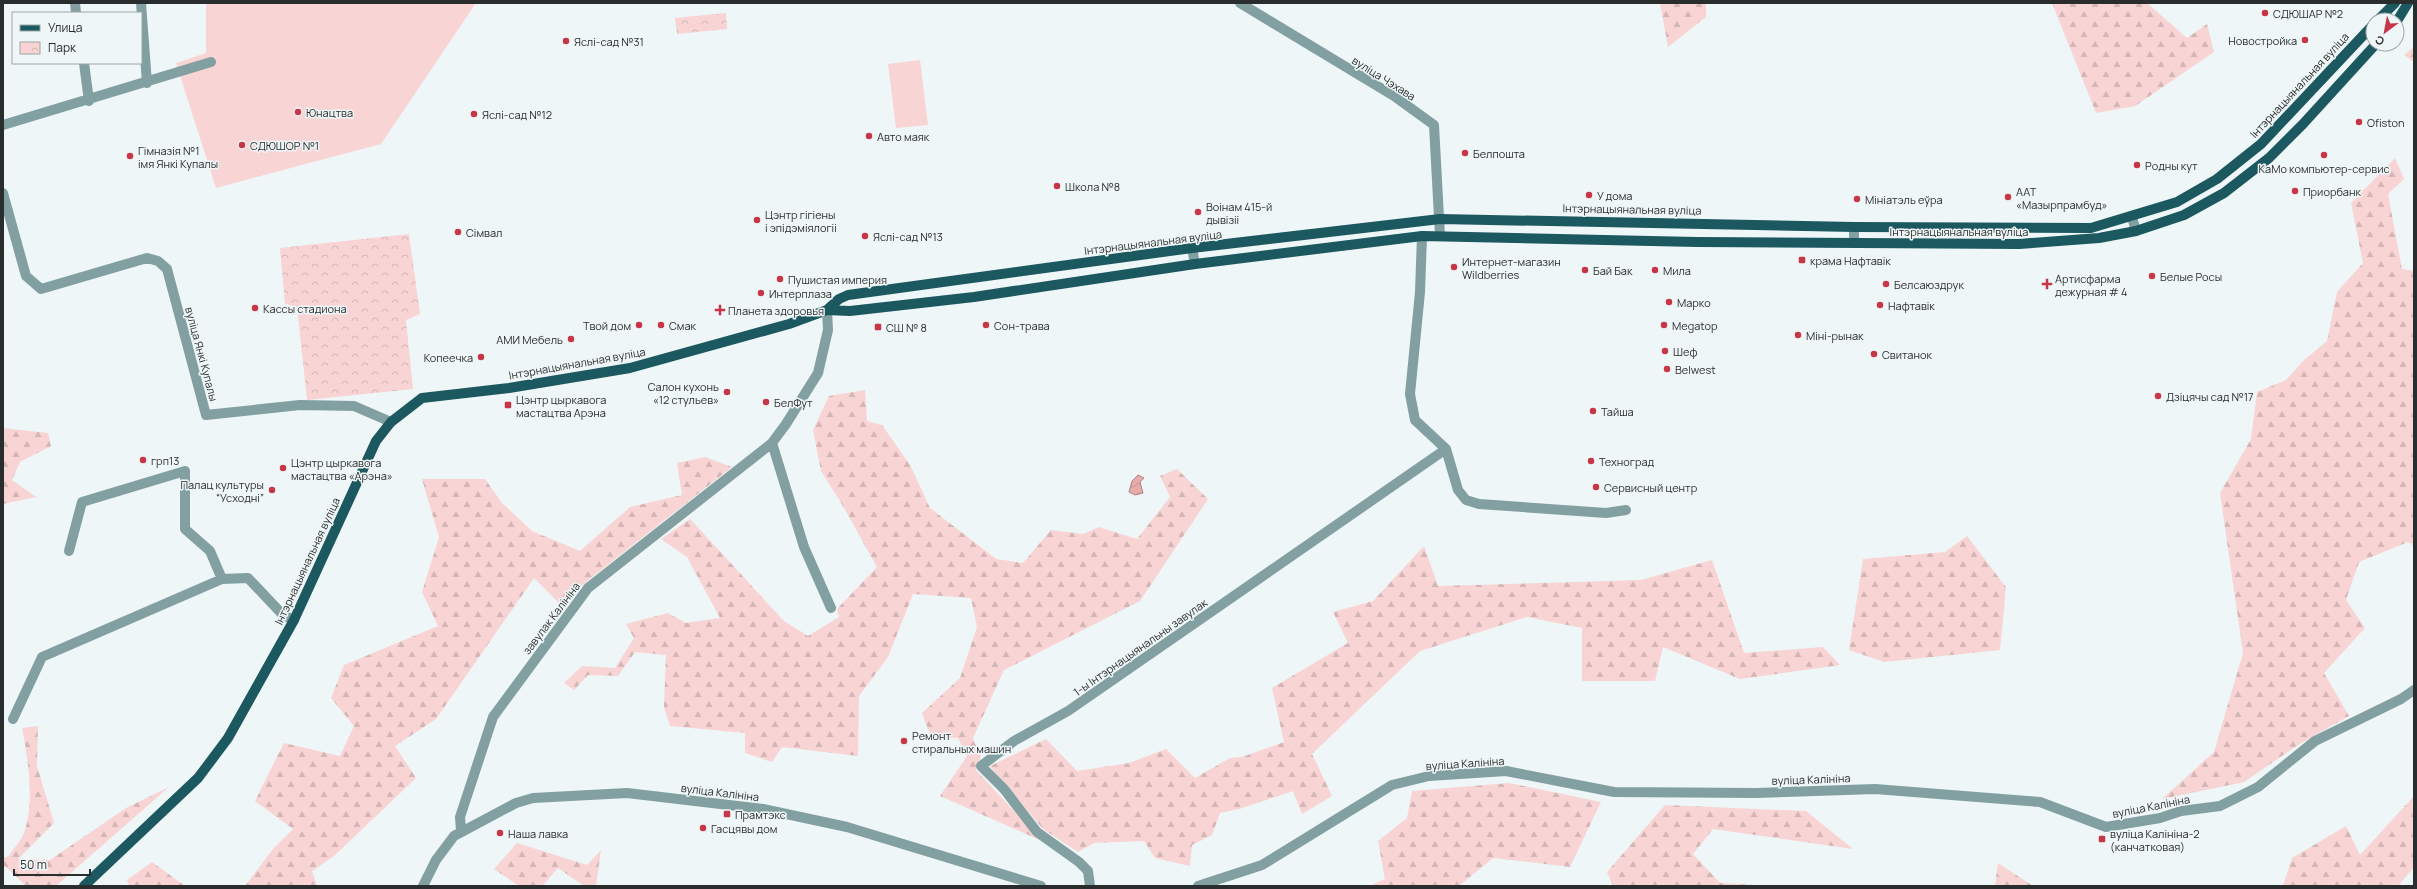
<svg xmlns="http://www.w3.org/2000/svg" width="2417" height="889" font-family="Manrope,sans-serif">
	<style>
		.forest { fill: url(#forest-firs) }
		.park { fill: url(#park-crowns) }
		.garden { fill: #f8d4d4 }
		.water { fill: url(#water-waves); stroke: #af8585 }
		.lines { fill: none; stroke-linecap: round; stroke-linejoin: round }
		.minor { stroke: #829fa2; stroke-width: 10 }
		.major { stroke: #1c585f; stroke-width: 10 }
		.poi-dot { fill: #c63646; stroke: #eff6f7; stroke-width: 1.5 }
		.labels { text-anchor: middle; dominant-baseline: central; stroke-width: 3; stroke-linejoin: round; paint-order: stroke }
		.poi-label { font-size: 11px; fill: #2a2d2d; stroke: #eff6f7; text-anchor: start }
		.street-label { font-size: 11px; fill: #2a2d2d; stroke: #eff6f7 }
	</style>
	<defs>
		<pattern id="forest-firs" width="22" height="20" patternUnits="userSpaceOnUse"><rect width="22" height="20" fill="#f8d4d4"/><path d="M5 1l3.5 6h-7zM16 11l3.5 6h-7z" fill="#d5b6b6"/></pattern>
		<pattern id="park-crowns" width="20" height="18" patternUnits="userSpaceOnUse"><rect width="20" height="18" fill="#f8d4d4"/><path d="M2 6a3 3 0 1 1 6 0M12 15a3 3 0 1 1 6 0" fill="none" stroke="#d5b6b6"/></pattern>
		<pattern id="water-waves" width="16" height="10" patternUnits="userSpaceOnUse"><rect width="16" height="10" fill="#e8abab"/><path d="M0 5q4-4 8 0t8 0" fill="none" stroke="#c79393"/></pattern>
	</defs>
	<rect width="100%" height="100%" fill="#eff6f7"/>
	<path class="forest" d="M1660 3H1706V17L1668 47Z
		M2052 3H2147L2187 38 2207 24 2214 52 2135 106 2096 113Z
		M2414 47V62L2404 55Z
		M2395 158 2404 179 2388 194 2402 269 2414 271V546L2408 542 2359 562 2346 600 2365 628 2324 673 2349 716 2298 745 2244 782 2162 799 2214 752 2243 653 2220 493 2251 439 2257 392 2286 380 2304 360 2327 341 2337 292 2363 263 2351 203Z
		M865 390 867 421 882 425 910 465 930 508 996 559 1023 563 1051 530 1083 534 1099 527 1137 539 1170 497 1160 476 1177 469 1208 499 1140 601 1004 670 973 738 981 755 976 770 1042 841 940 796 967 756 958 738 931 737 922 713 960 678 977 627 971 598 913 594 888 657 859 696 858 756 782 747 772 762 745 753V733L670 726 664 708 666 655 635 652 618 676 588 675 574 690 564 683 582 666 615 668 634 638 626 624 668 613 686 623 720 618 687 557 661 539 690 519 784 621 808 636 839 617 837 609 877 567 843 506 821 471 813 430 829 396Z
		M3 428 48 433 51 446 20 462 12 480 36 497 3 504Z
		M705 457 732 467 586 582 563 607 534 578 436 719 395 746 416 778 334 856 312 871 317 886H245L273 849 293 829 255 801 284 743 340 756 354 726 331 698 344 665 438 626 422 592 439 537 422 479H485L502 503 532 531 580 551 630 507 682 495 677 463Z
		M1967 536 2006 587 2000 650 1884 662 1849 650 1863 559 1945 552Z
		M1424 546 1438 586 1641 580 1712 560 1744 653 1823 647 1840 665 1740 679 1663 647 1655 681H1582V628L1527 617 1420 651 1312 754 1332 796 1302 814 1293 791 1239 809 1220 813 1212 835 1192 845 1190 866 1155 858 1144 841 1094 843 1078 852 1043 829 990 766 1046 739 1077 771 1129 763 1166 749 1195 778 1230 758 1242 757 1284 742 1272 688 1348 643 1333 612 1373 601Z
		M38 726 37 766 54 823 18 859 50 860 126 808 169 787 56 886H26L5 866 3 869V858L9 856C13 849 21 841 24 833 35 802 28 759 22 728Z
		M1509 783 1601 802 1570 867 1493 858 1459 886H1369L1385 879 1378 841 1407 818 1412 791Z
		M2414 796V867L2398 886H2283L2292 858 2346 826 2360 855Z
		M1665 805 1806 811 1853 849 1713 829 1693 854 1720 883 1778 886H1613L1607 872Z
		M517 843 587 865 601 850 596 886H584L558 868 542 886H519L494 869Z
		M152 862 185 886H129L127 880Z
		M1998 863 2033 886H1995Z"/>
	<path class="park" d="M726 13 727 29 677 34 675 18Z
		M409 234 420 314 406 320 413 389 307 400 297 307 285 304 280 248Z"/>
	<path class="garden" d="M206 3H476L381 144 216 188 176 63 206 53Z
		M920 60 928 125 896 128 888 64Z"/>
	<path class="water" d="M1138 475 1144 478 1140 482 1143 493 1135 495 1129 492 1132 481Z"/>
	<g class="lines">
		<path class="minor" d="M75 3 76 13
			M141 3 147 83
			M1240 3 1394 96 1434 125 1440 236
			M84 63 89 101
			M3 125 211 62
			M3 193 26 276 41 289 147 258 158 261 167 269 206 415 300 405 354 406 391 422
			M2132 217 2136 231
			M1854 227V242
			M1422 236 1420 292 1410 394 1415 420 1446 449
			M1192 248 1195 264
			M772 443 804 547 831 608
			M69 551 82 502 185 471V529L210 551 222 579
			M13 719 42 657 222 579 248 578 283 615 294 620
			M461 830 460 817 493 717 588 588 772 443 786 424 818 373 828 330 827 310
			M423 886 436 860 454 836 516 803 533 798 627 793 763 809 847 827 1041 886
			M1090 886 1088 871 1079 862 1037 832 1004 789 981 766 1014 741 1068 711 1446 449 1458 490 1466 500 1479 504 1606 513 1626 510
			M1198 886 1262 865 1392 785 1429 776 1506 771 1614 792 1756 793 1875 789 2040 802 2106 827 2160 818 2181 811 2220 806 2258 787 2315 741 2401 699 2414 690"/>
		<path class="major" d="M2378 20 2395 3
			M2397 21 2408 3
			M827 310 839 299 848 295 1192 248 1440 219 1854 227 2091 228 2177 202 2217 179 2261 144 2373 25
			M84 886 198 778 228 738 294 620 376 441 391 422 422 398 509 388 630 368 789 324 827 310 850 311 974 297 1195 264 1422 236 1697 242 2019 244 2099 238 2136 231 2184 215 2224 193 2269 158 2303 124 2376 44"/>
	</g>
	<g class="poi-dot">
		<circle cx="2265" cy="13" r="4"/>
		<circle cx="2305" cy="40" r="4"/>
		<circle cx="566" cy="41" r="4"/>
		<circle cx="298" cy="112" r="4"/>
		<circle cx="474" cy="114" r="4"/>
		<circle cx="2359" cy="122" r="4"/>
		<circle cx="869" cy="136" r="4"/>
		<circle cx="242" cy="145" r="4"/>
		<circle cx="1465" cy="153" r="4"/>
		<circle cx="2324" cy="155" r="4"/>
		<circle cx="130" cy="156" r="4"/>
		<circle cx="2137" cy="165" r="4"/>
		<circle cx="1057" cy="186" r="4"/>
		<circle cx="2295" cy="191" r="4"/>
		<circle cx="1589" cy="195" r="4"/>
		<circle cx="2008" cy="197" r="4"/>
		<circle cx="1857" cy="199" r="4"/>
		<circle cx="1198" cy="212" r="4"/>
		<circle cx="757" cy="220" r="4"/>
		<circle cx="458" cy="232" r="4"/>
		<circle cx="865" cy="236" r="4"/>
		<rect x="1798" y="256" width="8" height="8" rx="2"/>
		<circle cx="1454" cy="267" r="4"/>
		<circle cx="1585" cy="270" r="4"/>
		<circle cx="1655" cy="270" r="4"/>
		<circle cx="2152" cy="276" r="4"/>
		<circle cx="780" cy="279" r="4"/>
		<circle cx="1886" cy="284" r="4"/>
		<path d="M2045 278h4v4h4v4h-4v4h-4v-4h-4v-4h4z"/>
		<circle cx="761" cy="293" r="4"/>
		<circle cx="1669" cy="302" r="4"/>
		<circle cx="1880" cy="305" r="4"/>
		<circle cx="255" cy="308" r="4"/>
		<path d="M718 304h4v4h4v4h-4v4h-4v-4h-4v-4h4z"/>
		<circle cx="639" cy="325" r="4"/>
		<circle cx="661" cy="325" r="4"/>
		<circle cx="986" cy="325" r="4"/>
		<circle cx="1664" cy="325" r="4"/>
		<rect x="874" y="323" width="8" height="8" rx="2"/>
		<circle cx="1798" cy="335" r="4"/>
		<circle cx="571" cy="339" r="4"/>
		<circle cx="1665" cy="351" r="4"/>
		<circle cx="1874" cy="354" r="4"/>
		<circle cx="481" cy="357" r="4"/>
		<circle cx="1667" cy="369" r="4"/>
		<circle cx="727" cy="392" r="4"/>
		<circle cx="2158" cy="396" r="4"/>
		<circle cx="766" cy="402" r="4"/>
		<rect x="504" y="401" width="8" height="8" rx="2"/>
		<circle cx="1593" cy="411" r="4"/>
		<circle cx="143" cy="460" r="4"/>
		<circle cx="1591" cy="461" r="4"/>
		<circle cx="283" cy="468" r="4"/>
		<circle cx="1596" cy="487" r="4"/>
		<circle cx="272" cy="490" r="4"/>
		<circle cx="904" cy="741" r="4"/>
		<rect x="723" y="810" width="8" height="8" rx="2"/>
		<circle cx="703" cy="828" r="4"/>
		<circle cx="500" cy="833" r="4"/>
		<rect x="2098" y="835" width="8" height="8" rx="2"/>
	</g>
	<g class="labels">
		<g class="poi-label">
			<text x="2273" y="13">СДЮШАР №2</text>
			<text x="2297" y="40" text-anchor="end">Новостройка</text>
			<text x="574" y="41">Яслі-сад №31</text>
			<text x="306" y="112">Юнацтва</text>
			<text x="482" y="114">Яслі-сад №12</text>
			<text x="2367" y="122">Ofiston</text>
			<text x="877" y="136">Авто маяк</text>
			<text x="250" y="145">СДЮШОР №1</text>
			<text x="138" y="150">Гімназія №1<tspan x="138" dy="13">імя Янкі Купалы</tspan></text>
			<text x="1473" y="153">Белпошта</text>
			<text x="2145" y="165">Родны кут</text>
			<text x="2324" y="168" text-anchor="middle">КаМо компьютер-сервис</text>
			<text x="1065" y="186">Школа №8</text>
			<text x="2016" y="191">ААТ<tspan x="2016" dy="13">«Мазырпрамбуд»</tspan></text>
			<text x="2303" y="191">Приорбанк</text>
			<text x="1597" y="195">У дома</text>
			<text x="1865" y="199">Мініатэль еўра</text>
			<text x="1206" y="206">Воінам 415-й<tspan x="1206" dy="13">дывізіі</tspan></text>
			<text x="765" y="214">Цэнтр гігіены<tspan x="765" dy="13">і эпідэміялогіі</tspan></text>
			<text x="466" y="232">Сімвал</text>
			<text x="873" y="236">Яслі-сад №13</text>
			<text x="1810" y="260">крама Нафтавік</text>
			<text x="1462" y="261">Интернет-магазин<tspan x="1462" dy="13">Wildberries</tspan></text>
			<text x="1593" y="270">Бай Бак</text>
			<text x="1663" y="270">Мила</text>
			<text x="2160" y="276">Белые Росы</text>
			<text x="2055" y="278">Артисфарма<tspan x="2055" dy="13">дежурная # 4</tspan></text>
			<text x="788" y="279">Пушистая империя</text>
			<text x="1894" y="284">Белсаюздрук</text>
			<text x="769" y="293">Интерплаза</text>
			<text x="1677" y="302">Марко</text>
			<text x="1888" y="305">Нафтавік</text>
			<text x="263" y="308">Кассы стадиона</text>
			<text x="728" y="310">Планета здоровья</text>
			<text x="631" y="325" text-anchor="end">Твой дом</text>
			<text x="669" y="325">Смак</text>
			<text x="994" y="325">Сон-трава</text>
			<text x="1672" y="325">Megatop</text>
			<text x="886" y="327">СШ № 8</text>
			<text x="1806" y="335">Міні-рынак</text>
			<text x="563" y="339" text-anchor="end">АМИ Мебель</text>
			<text x="1673" y="351">Шеф</text>
			<text x="1882" y="354">Свитанок</text>
			<text x="473" y="357" text-anchor="end">Копеечка</text>
			<text x="1675" y="369">Belwest</text>
			<text x="719" y="386" text-anchor="end">Салон кухонь<tspan x="719" dy="13">«12 стульев»</tspan></text>
			<text x="2166" y="396">Дзіцячы сад №17</text>
			<text x="516" y="399">Цэнтр цыркавога<tspan x="516" dy="13">мастацтва Арэна</tspan></text>
			<text x="774" y="402">БелФут</text>
			<text x="1601" y="411">Тайша</text>
			<text x="151" y="460">грп13</text>
			<text x="1599" y="461">Техноград</text>
			<text x="291" y="462">Цэнтр цыркавога<tspan x="291" dy="13">мастацтва «Арэна»</tspan></text>
			<text x="264" y="484" text-anchor="end">Палац культуры<tspan x="264" dy="13">“Усходні”</tspan></text>
			<text x="1604" y="487">Сервисный центр</text>
			<text x="912" y="735">Ремонт<tspan x="912" dy="13">стиральных машин</tspan></text>
			<text x="735" y="814">Прамтэкс</text>
			<text x="711" y="828">Гасцявы дом</text>
			<text x="508" y="833">Наша лавка</text>
			<text x="2110" y="833">вуліца Калініна-2<tspan x="2110" dy="13">(канчатковая)</tspan></text>
		</g>
		<g class="street-label">
			<text transform="translate(1384 78) rotate(32)">вуліца Чэхава</text>
			<text transform="translate(2299 85) rotate(-47)">Інтэрнацыянальная вуліца</text>
			<text transform="translate(1632 209) rotate(1)">Інтэрнацыянальная вуліца</text>
			<text x="1959" y="231">Інтэрнацыянальная вуліца</text>
			<text transform="translate(1153 242) rotate(-7)">Інтэрнацыянальная вуліца</text>
			<text transform="translate(202 354) rotate(75)">вуліца Янкі Купалы</text>
			<text transform="translate(577 363) rotate(-10)">Інтэрнацыянальная вуліца</text>
			<text transform="translate(307 561) rotate(-65)">Інтэрнацыянальная вуліца</text>
			<text transform="translate(551 618) rotate(-53)">завулак Калініна</text>
			<text transform="translate(1140 647) rotate(-35)">1-ы Інтэрнацыянальны завулак</text>
			<text transform="translate(1465 763) rotate(-4)">вуліца Калініна</text>
			<text transform="translate(1811 779) rotate(-2)">вуліца Калініна</text>
			<text transform="translate(720 792) rotate(7)">вуліца Калініна</text>
			<text transform="translate(2151 806) rotate(-11)">вуліца Калініна</text>
		</g>
	</g>
	<rect width="2417" height="889" fill="none" stroke="#2a2d2d" stroke-width="8"/>
	<rect x="12" y="12" width="130" height="52" fill="#eff6f7" stroke="#a0a6a6"/>
	<rect x="20" y="25" width="20" height="6" fill="#1c585f" stroke="#a0a6a6"/>
	<text x="48" y="32" font-size="12" fill="#2a2d2d">Улица</text>
	<rect x="20" y="42" width="20" height="12" fill="url(#park-crowns)" stroke="#a0a6a6"/>
	<text x="48" y="52" font-size="12" fill="#2a2d2d">Парк</text>
	<g transform="translate(2385 32) rotate(212)"><circle r="19" fill="#eff6f7" stroke="#a0a6a6"/>
	<path d="M0-3L7 15L0 10L-7 15Z" fill="#c63646"/>
	<text y="-6" font-size="11" font-weight="bold" text-anchor="middle" fill="#2a2d2d">С</text>
	</g>
	<path d="M14 869v6h76v-6" fill="none" stroke="#2a2d2d" stroke-width="2"/>
	<text x="20" y="869" font-size="12" fill="#2a2d2d" stroke="#eff6f7" stroke-width="3" paint-order="stroke">50 m</text>
</svg>
